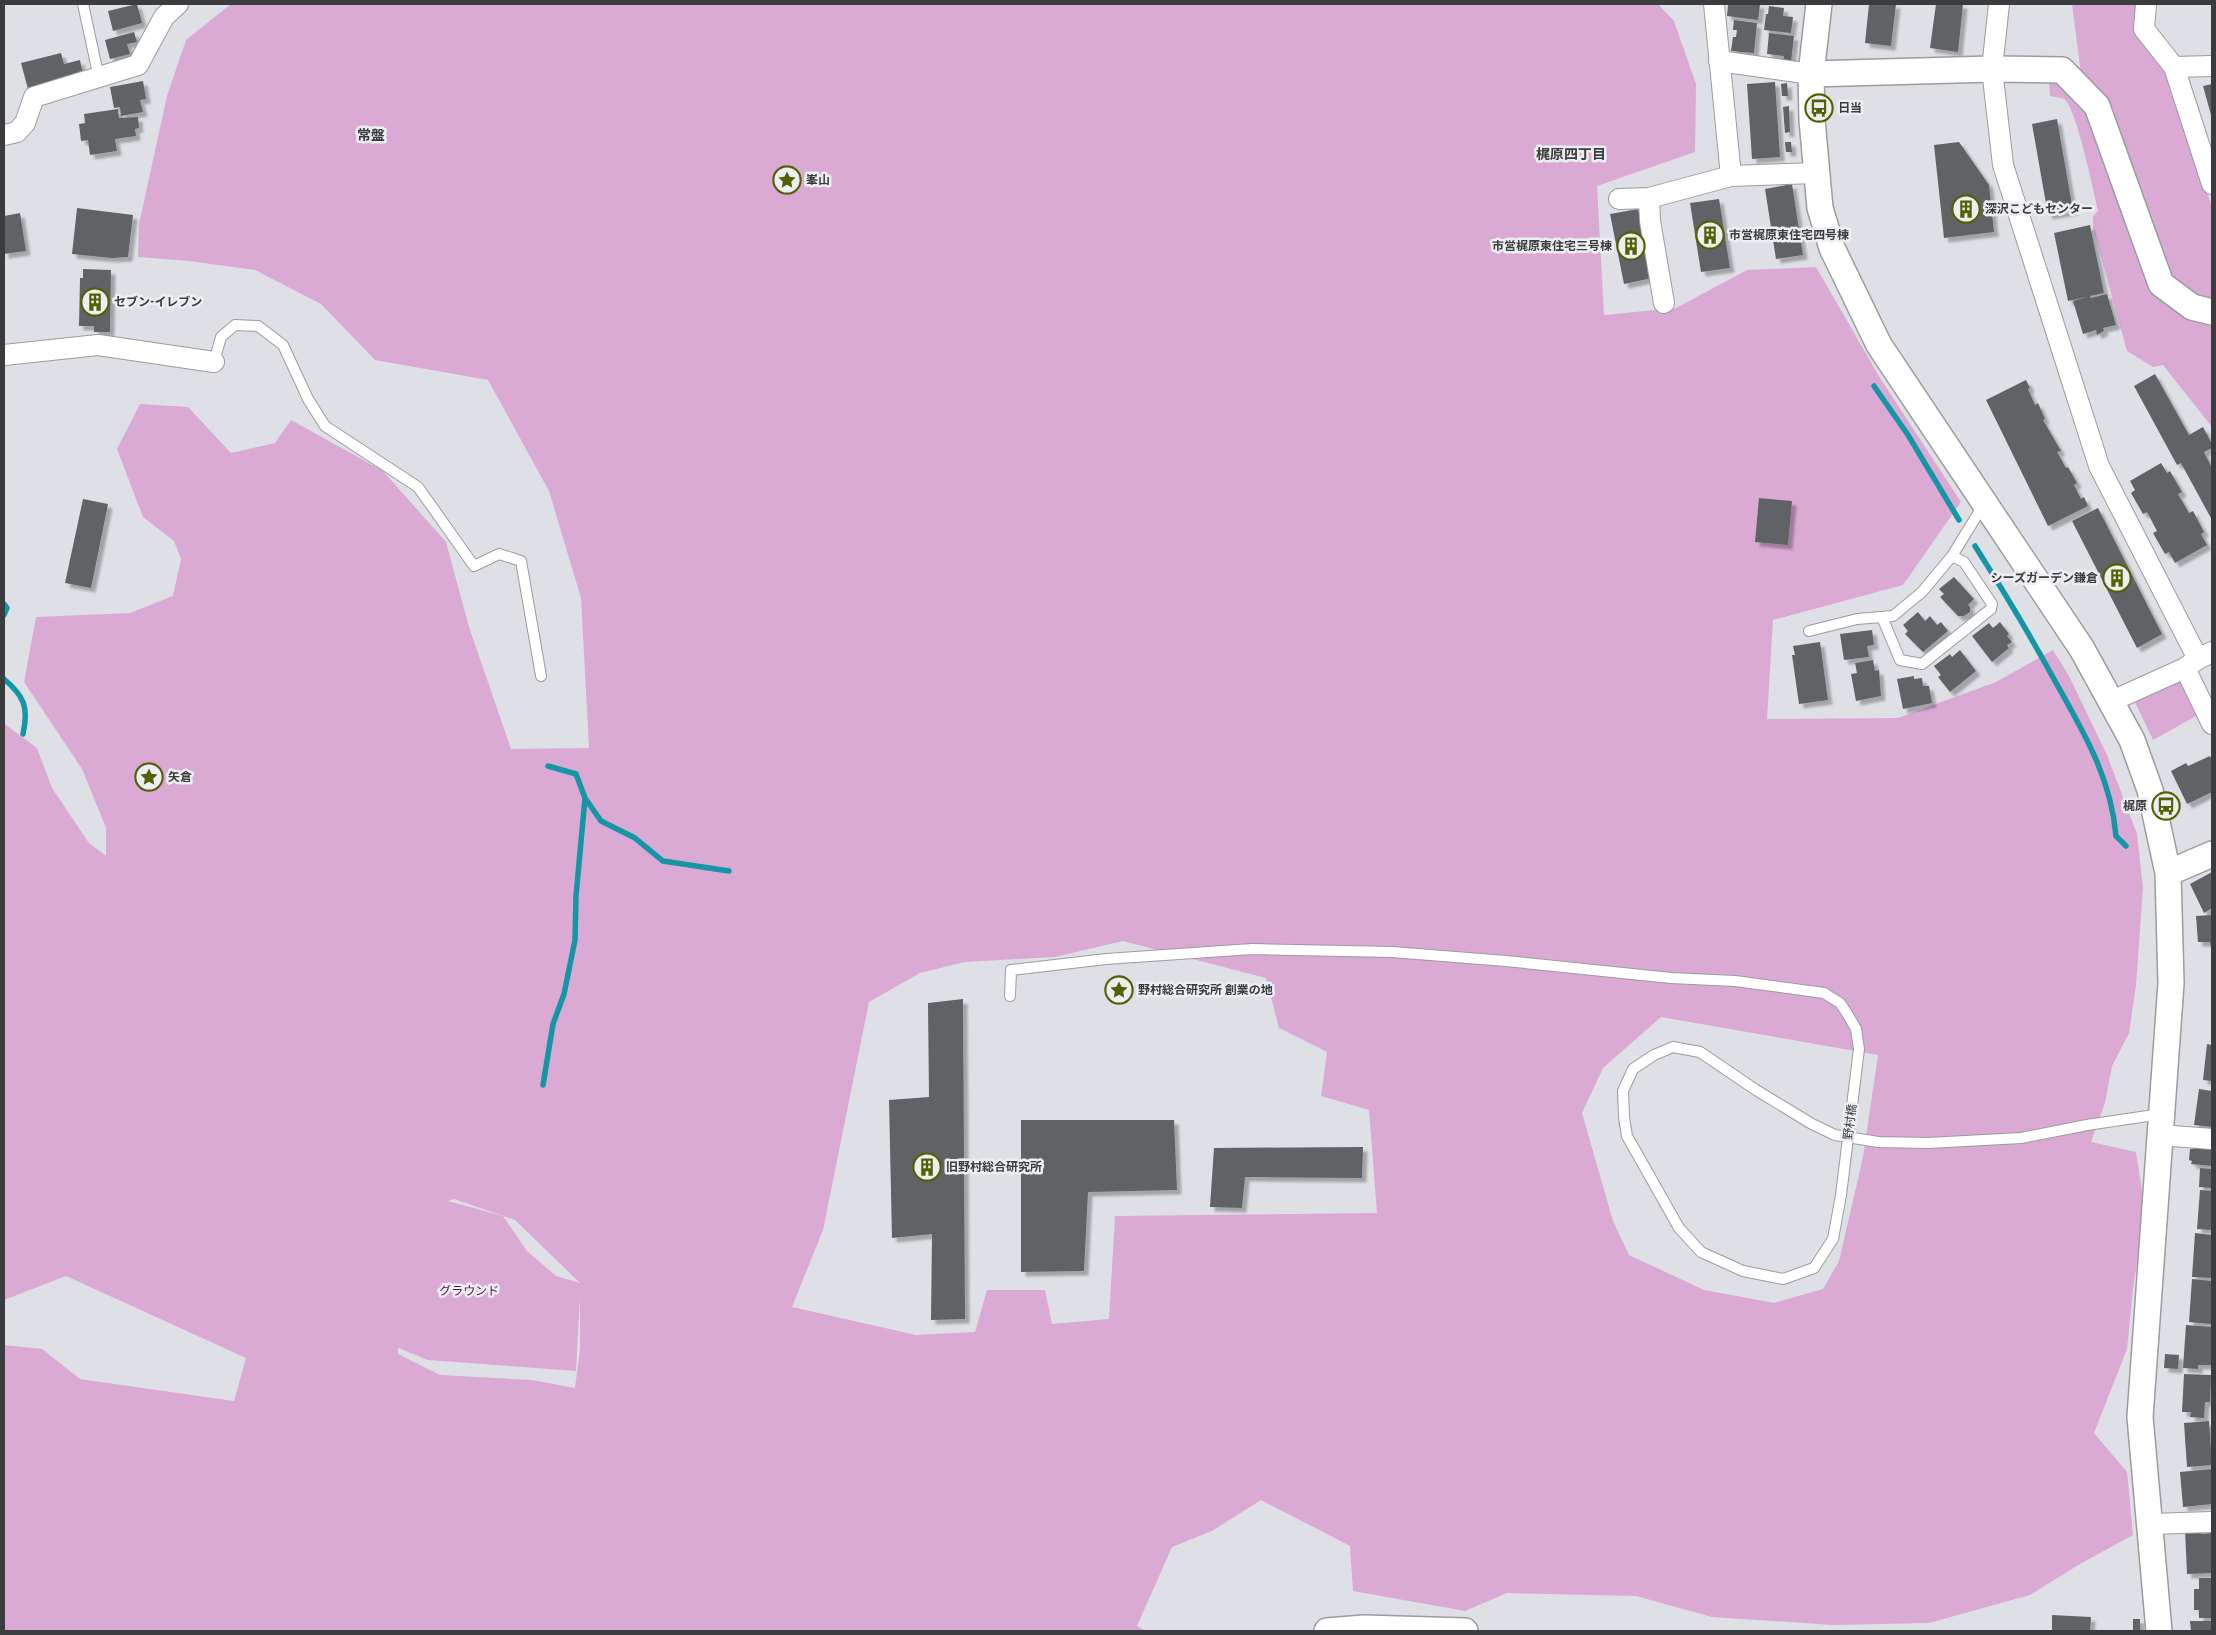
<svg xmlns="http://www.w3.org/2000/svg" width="2216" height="1635" font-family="'Roboto Condensed','Noto Sans JP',sans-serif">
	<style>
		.green { fill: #daaad5; fill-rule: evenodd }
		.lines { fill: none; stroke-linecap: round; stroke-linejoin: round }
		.stream { stroke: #1596a7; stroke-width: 5.5 }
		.building { fill: #5f6366; filter: url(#shadow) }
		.service-casing { stroke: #9a9ca0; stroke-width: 12 }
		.minor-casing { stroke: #9a9ca0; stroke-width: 22 }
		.tertiary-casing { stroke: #9a9ca0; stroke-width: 28 }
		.service { stroke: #fff; stroke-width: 10 }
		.minor { stroke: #fff; stroke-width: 20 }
		.tertiary { stroke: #fff; stroke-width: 25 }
		.service-bridge-casing { stroke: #9a9ca0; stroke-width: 12; stroke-linecap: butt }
		.service-bridge { stroke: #fff; stroke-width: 10 }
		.labels { text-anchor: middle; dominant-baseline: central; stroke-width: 5; stroke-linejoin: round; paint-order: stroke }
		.poi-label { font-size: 12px; font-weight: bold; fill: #3b3c3e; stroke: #eceef2; text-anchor: start }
		.street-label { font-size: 12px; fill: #3b3c3e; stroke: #eceef2 }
		.park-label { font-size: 12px; fill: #551152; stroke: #eceef2 }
		.neighbourhood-label { font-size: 14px; font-weight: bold; fill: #3b3c3e; stroke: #eceef2 }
	</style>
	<defs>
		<filter id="shadow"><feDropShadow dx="4.5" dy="4.5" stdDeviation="1" flood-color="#0004"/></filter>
	</defs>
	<rect width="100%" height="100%" fill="#dfe0e5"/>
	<path class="green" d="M231 4H1658L1674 21 1696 84 1695 152 1597 186 1604 315 1676 308 1747 270 1816 267 1880 378 1961 502 1903 585 1773 620 1767 719 1898 718 1996 682 2053 650 2069 676 2107 755 2137 834 2143 888 2136 985 2129 1033 2112 1066 2105 1103 2091 1142 2136 1152 2145 1210 2133 1289 2127 1349 2094 1433 2127 1472 2133 1535 2080 1564 2030 1595 1929 1623 1833 1625 1712 1617 1636 1596 1507 1593 1465 1611 1353 1591 1350 1546 1261 1500 1212 1531 1172 1547 1137 1626 1146 1631H4V1345L42 1349 80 1379 234 1401 246 1358 66 1276 4 1300V727L6 725 37 748 52 788 89 843 106 856V828L82 769 24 682 36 617 130 613 173 596 181 559 174 541 143 517 117 449 140 404 188 407 231 453 275 443 291 420 383 471 446 542 469 627 511 749 589 748 581 598 549 491 488 380 375 360 321 304 255 270 189 261 138 257 139 224 167 96 186 40ZM1123 941 1266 978 1279 1028 1327 1052 1321 1096 1369 1110 1377 1213 1115 1216 1109 1319 1052 1324 1045 1290H987L975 1332 916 1335 792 1307 823 1230 869 1002 920 973 965 962 1055 957ZM1661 1017 1878 1055 1863 1157 1839 1261 1823 1289 1774 1303 1704 1290 1629 1255 1613 1221 1582 1113 1603 1068ZM454 1199 515 1220 580 1283 556 1276 527 1251 503 1216 448 1201ZM580 1296V1349L575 1388 532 1380 440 1375 398 1354V1348L428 1360 576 1371Z
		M2072 4H2140L2172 77 2212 208V303L2196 298 2168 279 2098 88 2081 74Z
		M2049 80 2069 89 2086 106 2134 242 2212 320V427L2163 365 2153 367 2127 351 2093 228V217L2098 210C2093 190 2077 111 2065 100 2061 97 2054 97 2050 96Z
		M2174 679 2183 682 2198 715 2153 740 2133 698Z"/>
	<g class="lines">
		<path class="stream" d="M1874 386 1908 435 1959 520
			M1975 546C2003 590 2030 635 2055 681 2083 731 2111 777 2116 836L2126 846
			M4 604 7 608 4 615
			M4 679C24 696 29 707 23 734
			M548 766 576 774 585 798 601 821 635 838 663 861 729 871
			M543 1085 553 1024 564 994 575 940 576 896 585 798"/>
	</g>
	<path class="building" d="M137 4 142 23 113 31 108 11Z
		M1731 4H1760L1758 20 1727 16 1728 5Z
		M1869 4H1896L1891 46 1865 43Z
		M1936 4H1963L1958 52 1930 48Z
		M1769 6 1784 8 1783 16 1793 17 1791 33 1764 30 1766 14H1768Z
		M1734 20 1757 23 1754 53 1731 51 1733 37H1736L1737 30H1733Z
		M134 32 137 42 127 44 130 54 110 59 105 40Z
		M1769 33 1794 36 1791 62H1783L1784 56 1767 54Z
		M61 53 64 64 80 60 83 75 28 89 21 63Z
		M143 81 146 99 140 100 143 112 121 116 120 107 114 108 110 87Z
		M1775 82 1780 157 1752 159 1747 84Z
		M1787 83 1788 96H1782L1781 84Z
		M2212 84V114L2211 115 2203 86Z
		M1789 106 1790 132 1785 133 1783 107Z
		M118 109 119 118 138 117 139 128 135 129 136 136 115 139 117 151 90 155 88 140 81 141 79 124 85 123 84 114Z
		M2057 119 2073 211 2048 215 2032 124Z
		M1785 142H1791L1792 152H1786Z
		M1959 142 1989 185 1994 232 1944 238 1934 145Z
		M1792 184 1803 255 1776 259 1765 189Z
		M1719 199 1730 268 1701 272 1690 203Z
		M77 208 133 215 128 257 112 258 72 254Z
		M1638 209 1652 278 1624 284 1610 214Z
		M20 213 26 251 4 254V216Z
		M2090 225 2104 293 2090 296 2091 298 2107 294 2116 325 2103 328 2104 331 2097 335 2096 330 2083 334 2073 301 2087 297 2068 301 2054 233Z
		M83 269 111 270 110 332H94V326H79L80 278H83Z
		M2155 374 2189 435 2203 427 2212 444V448L2204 452 2212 468V520L2181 463 2177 465 2134 386Z
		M2026 380 2030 388 2028 389 2035 405 2038 403 2045 419 2043 420 2061 451 2057 452 2066 468 2068 467 2077 483 2074 485 2081 499 2084 497 2088 506 2048 526 1986 400Z
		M2161 463 2167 473 2170 471 2182 492 2178 494 2189 513 2193 511 2204 532 2201 534 2207 545 2175 563 2169 552 2165 554 2153 533 2157 531 2147 512 2143 514 2131 493 2135 490 2130 481Z
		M1759 498 1792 501 1788 545 1755 542Z
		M83 499 108 504 91 588 65 583Z
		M2098 508 2162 634 2137 648 2072 521Z
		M1954 577 1974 599 1968 605 1970 607V612L1964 616H1958L1940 597 1944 594 1939 589Z
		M1918 612 1925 621 1930 616 1937 625 1941 622 1948 631 1923 652 1905 634 1908 631 1903 625Z
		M2000 622 2009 634 2007 636 2012 642 2007 645 2009 648 1992 662 1972 636 1989 623 1993 628Z
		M1872 630 1874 645 1867 646 1869 657 1844 660 1840 634Z
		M1820 642 1828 700 1799 704 1792 655H1795L1793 646Z
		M1960 650 1976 671 1950 692 1938 677 1941 675 1934 666 1950 654 1952 657Z
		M1873 660 1875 671 1879 670 1881 696 1856 701 1851 674 1857 673 1855 663Z
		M1914 676V679L1922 678 1923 686H1929L1932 703 1903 709 1897 679Z
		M2210 756 2212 761V792L2187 804 2171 771 2186 763 2188 766Z
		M2212 872V908L2204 913 2190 884Z
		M2212 915V948H2211L2210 942H2198L2196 916Z
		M963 999 965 1319 931 1320 932 1234 892 1238 889 1100 929 1097 928 1003Z
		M2207 1044 2212 1045V1081L2203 1080Z
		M2199 1089 2212 1091V1127L2194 1125Z
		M1021 1120H1174L1177 1190 1088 1192 1084 1271 1021 1272Z
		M2194 1145 2212 1147V1166L2191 1164 2192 1161 2189 1160 2190 1149H2193Z
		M1363 1147 1362 1178 1245 1177 1242 1208 1210 1207 1214 1148Z
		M2200 1168 2212 1169V1188L2199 1187Z
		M2200 1190 2212 1191V1230L2197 1229Z
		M2195 1233 2212 1235V1278L2192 1277Z
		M2192 1279 2212 1281 2211 1324 2189 1322Z
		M2186 1325 2212 1327 2211 1365H2198V1369L2183 1368Z
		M2165 1354 2179 1355 2178 1369 2164 1368Z
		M2184 1374 2211 1375 2210 1402H2205L2204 1418 2190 1417 2191 1412H2182Z
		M2209 1421 2212 1465 2187 1467 2184 1423Z
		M2212 1469V1504L2183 1507 2180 1472Z
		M2201 1528V1534L2212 1533V1573L2187 1574 2185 1529Z
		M2199 1578H2212V1618H2199V1610H2194V1589H2199Z
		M2052 1615 2091 1617 2090 1631H2052Z
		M2133 1619H2140V1631H2133Z
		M2190 1621H2212V1631H2191Z"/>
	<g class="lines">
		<g class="service-casing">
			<path id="service" d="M83 4 99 78
				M214 362 221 337 235 325 258 326 283 345 308 399 325 426 418 487 474 566 499 554 521 561 541 676
				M1882 617 1900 660 1922 664 1991 609 1992 604 1964 562 1952 556
				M1809 631 1857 619 1893 616 1922 592 1952 556 1984 504
				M1010 996 1011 970 1106 959 1252 949 1392 952 1506 961 1671 978 1735 981 1824 993 1840 1003 1848 1015 1856 1029 1859 1049
				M1841 1195 1833 1239 1814 1268 1783 1279 1743 1271 1701 1252 1679 1228 1627 1136 1624 1117 1623 1091 1633 1069 1654 1055 1673 1047 1700 1052 1756 1090 1812 1124 1835 1135 1878 1142 1928 1143 2021 1138 2087 1125 2161 1114"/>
		</g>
		<g class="minor-casing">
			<path id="minor" d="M1714 4 1731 176
				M1999 4 1992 69 2003 165 2099 466 2198 659
				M2146 4 2144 29 2174 67 2212 184
				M1719 61 1811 74
				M2174 67 2212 66
				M4 135 17 132 25 123 34 97 138 65 164 17 178 4
				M1649 198 1650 221 1664 303
				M1619 199 1649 198 1731 176 1816 173
				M4 355 98 345 214 362
				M2185 668 2212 724
				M2112 701 2185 668 2198 659 2212 652
				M2160 1135 2212 1139
				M2150 1524 2212 1522"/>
		</g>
		<g class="tertiary-casing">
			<path id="tertiary" d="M1819 4 1811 74 1812 120 1820 208 1832 248 1879 345 2082 649 2132 740 2150 790 2168 873 2171 983 2140 1417 2159 1631
				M1811 74 1992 69 2062 70 2097 106 2161 284 2192 307 2212 312
				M2168 873 2212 854
				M1327 1631 1364 1628 1465 1631"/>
		</g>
		<use href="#service" class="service"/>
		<use href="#minor" class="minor"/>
		<use href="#tertiary" class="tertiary"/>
		<g class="service-bridge-casing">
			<path id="service-bridge" d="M1841 1195 1859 1049"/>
		</g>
		<use href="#service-bridge" class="service-bridge"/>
	</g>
	<defs>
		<g id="bus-ring" transform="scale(1.4375)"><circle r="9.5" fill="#eceef2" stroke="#536104" stroke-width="1.5"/><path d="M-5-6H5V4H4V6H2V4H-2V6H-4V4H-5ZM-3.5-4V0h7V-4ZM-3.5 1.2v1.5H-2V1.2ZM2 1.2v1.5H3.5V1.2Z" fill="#536104"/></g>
		<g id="sight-ring" transform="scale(1.4375)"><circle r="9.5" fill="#eceef2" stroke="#536104" stroke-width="1.5"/><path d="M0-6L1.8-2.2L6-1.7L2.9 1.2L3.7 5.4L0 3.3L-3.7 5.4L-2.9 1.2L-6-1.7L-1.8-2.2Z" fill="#536104"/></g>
		<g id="building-ring" transform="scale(1.4375)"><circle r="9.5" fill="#eceef2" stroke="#536104" stroke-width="1.5"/><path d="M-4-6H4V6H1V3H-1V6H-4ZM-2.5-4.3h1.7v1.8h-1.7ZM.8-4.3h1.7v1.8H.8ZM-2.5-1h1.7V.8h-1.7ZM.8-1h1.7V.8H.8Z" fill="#536104"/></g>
	</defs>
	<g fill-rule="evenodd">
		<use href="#bus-ring" x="1819" y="108"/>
		<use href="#sight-ring" x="787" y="180"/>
		<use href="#building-ring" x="1966" y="209"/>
		<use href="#building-ring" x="1710" y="235"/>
		<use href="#building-ring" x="1631" y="246"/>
		<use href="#building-ring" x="95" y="302"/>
		<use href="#building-ring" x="2117" y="578"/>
		<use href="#sight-ring" x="149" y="777"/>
		<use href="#bus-ring" x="2166" y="806"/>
		<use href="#sight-ring" x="1119" y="990"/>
		<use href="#building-ring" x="927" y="1167"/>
	</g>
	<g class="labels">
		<g class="poi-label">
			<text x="1838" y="108">日当</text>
			<text x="806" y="180">峯山</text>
			<text x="1985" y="209">深沢こどもセンター</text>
			<text x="1729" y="235">市営梶原東住宅四号棟</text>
			<text x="1612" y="246" text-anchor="end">市営梶原東住宅三号棟</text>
			<text x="114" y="302">セブン-イレブン</text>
			<text x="2098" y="578" text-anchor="end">シーズガーデン鎌倉</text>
			<text x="168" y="777">矢倉</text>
			<text x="2147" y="806" text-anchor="end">梶原</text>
			<text x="1138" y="990">野村総合研究所 創業の地</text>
			<text x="946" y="1167">旧野村総合研究所</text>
		</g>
		<g class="street-label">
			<text transform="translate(1850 1122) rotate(-83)">野村橋</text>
		</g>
		<g class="park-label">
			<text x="469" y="1291">グラウンド</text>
		</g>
		<g class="neighbourhood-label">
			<text x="371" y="135">常盤</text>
			<text x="1571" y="154">梶原四丁目</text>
		</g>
	</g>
	<rect width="2216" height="1635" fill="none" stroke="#3b3c3e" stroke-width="10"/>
</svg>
